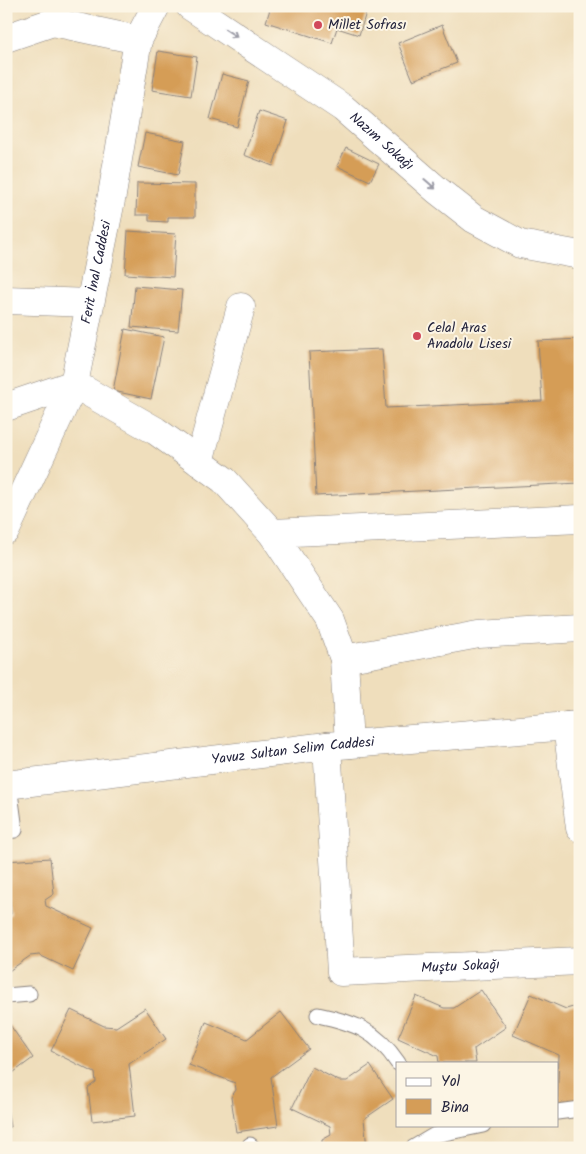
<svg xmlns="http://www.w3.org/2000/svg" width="586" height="1154" font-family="Kalam,sans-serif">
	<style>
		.building { fill: #d59d57 }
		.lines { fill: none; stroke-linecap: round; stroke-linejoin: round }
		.lane-casing { stroke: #88807c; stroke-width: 17 }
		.street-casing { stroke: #88807c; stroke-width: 29 }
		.secondary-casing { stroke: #88807c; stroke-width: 29 }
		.primary-casing { stroke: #88807c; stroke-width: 29 }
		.lane { stroke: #fff; stroke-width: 15 }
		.street { stroke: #fff; stroke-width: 28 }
		.secondary { stroke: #fff; stroke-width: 28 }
		.primary { stroke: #fff; stroke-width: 28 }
		.oneway { stroke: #9c9ca7 }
		.poi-dot { fill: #d1495b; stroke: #fcf5e5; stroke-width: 2 }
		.labels { text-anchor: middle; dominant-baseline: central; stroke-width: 4; stroke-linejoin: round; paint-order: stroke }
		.poi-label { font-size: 14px; fill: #22223b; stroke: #fcf5e5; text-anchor: start }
		.street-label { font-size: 14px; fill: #22223b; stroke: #fcf5e5 }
	</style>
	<rect width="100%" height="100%" fill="#fcf5e5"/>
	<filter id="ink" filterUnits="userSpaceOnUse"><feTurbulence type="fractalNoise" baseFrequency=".02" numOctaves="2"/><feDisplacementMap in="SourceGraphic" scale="10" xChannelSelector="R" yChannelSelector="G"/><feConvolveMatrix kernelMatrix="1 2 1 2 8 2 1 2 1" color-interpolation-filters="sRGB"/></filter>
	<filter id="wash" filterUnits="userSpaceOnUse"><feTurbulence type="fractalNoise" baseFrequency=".0096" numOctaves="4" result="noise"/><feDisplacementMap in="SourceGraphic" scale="20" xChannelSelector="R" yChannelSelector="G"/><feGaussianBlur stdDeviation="1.12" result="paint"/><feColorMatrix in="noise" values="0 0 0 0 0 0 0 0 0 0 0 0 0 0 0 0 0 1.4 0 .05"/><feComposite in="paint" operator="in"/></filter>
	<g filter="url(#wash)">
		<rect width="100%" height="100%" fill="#efdebc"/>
		<g id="blocks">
			<path class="building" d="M271 6H368L359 35 337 28 332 43 266 22Z
				M442 25 457 63 413 80 398 43Z
				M158 51 197 57 191 96 152 90Z
				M222 74 249 81 237 127 210 119Z
				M259 111 288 121 273 166 244 155Z
				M145 133 185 141 178 175 138 167Z
				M346 148 379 164 370 181 337 166Z
				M137 183 195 184V217H168V222L149 221V215H136Z
				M128 231 176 234 173 277 125 274Z
				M135 286 182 290 178 331 131 327Z
				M125 329 164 337 151 399 113 391Z
				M580 339V483L316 496 309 352 382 349 386 408 542 401 538 341Z
				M50 858 54 894 45 900 46 906 93 928 73 971 39 955 30 956 6 973V918L11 914 6 861Z
				M481 990 506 1027 474 1049 476 1063H439L438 1056 398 1038 416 996 444 1008H454Z
				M531 994 566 1009 580 1005V1103L557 1105 559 1055 513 1035Z
				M145 1008 166 1039 129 1064 135 1116 92 1121 88 1088 96 1082 95 1073 51 1051 71 1010 104 1026 116 1027Z
				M281 1012 309 1049 271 1077 278 1126 236 1132 231 1097 236 1090 235 1083 189 1065 206 1022 247 1039Z
				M10 1025 33 1058 6 1078V1028Z
				M370 1065 393 1099 364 1119 367 1148H322V1140L331 1135 330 1126 292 1108 312 1067 339 1081H347Z
				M6 1102 10 1127H6Z"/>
		</g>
	</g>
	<g filter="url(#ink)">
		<use href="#blocks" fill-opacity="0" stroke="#88807c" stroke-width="1"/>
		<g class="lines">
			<g class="lane-casing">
				<path id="lane" d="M6 831 15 830 9 785
					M6 996 29 994
					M318 1015C355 1023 376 1030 398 1063
					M557 1112 580 1109
					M250 1145 253 1148
					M413 1148 435 1135 483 1125"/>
			</g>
			<g class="street-casing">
				<g id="street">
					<path d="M6 38 53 22 138 40"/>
					<path d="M6 300 90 303"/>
					<path d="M6 407 74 384 156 431 224 480 272 533 330 620 344 659 479 634 580 628"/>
					<path d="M199 462 241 307"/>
					<path d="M272 533 580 519"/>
					<path d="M344 659 349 744"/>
					<path d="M567 726 580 828"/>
					<path id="s1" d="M327 746 341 972 580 961"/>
				</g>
			</g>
			<g class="secondary-casing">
				<g id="secondary">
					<path id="s2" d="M6 530 74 384 112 195 138 40 156 6"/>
					<path id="s3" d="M6 785 327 746 580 725"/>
				</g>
			</g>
			<g class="primary-casing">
				<g id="primary">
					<path id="s4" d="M190 6 343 108 437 190 474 219 520 244 580 255"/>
				</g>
			</g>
			<use href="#lane" class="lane"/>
			<use href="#street" class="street"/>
			<use href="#secondary" class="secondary"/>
			<use href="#primary" class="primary"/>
		</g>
		<defs><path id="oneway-shaft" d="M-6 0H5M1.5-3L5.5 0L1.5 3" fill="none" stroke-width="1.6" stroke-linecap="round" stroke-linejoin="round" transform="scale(1.25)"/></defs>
		<g class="oneway">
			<use href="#oneway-shaft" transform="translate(231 33) rotate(34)"/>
			<use href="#oneway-shaft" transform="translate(430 184) rotate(41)"/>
		</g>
	</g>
	<g class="poi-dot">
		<circle cx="318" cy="25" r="5"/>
		<circle cx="417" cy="336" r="5"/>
	</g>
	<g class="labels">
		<g class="poi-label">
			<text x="328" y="25">Millet Sofrası</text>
			<text x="427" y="328">Celal Aras<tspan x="427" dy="16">Anadolu Lisesi</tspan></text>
		</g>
		<g class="street-label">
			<text stroke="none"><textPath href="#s4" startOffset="235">Nazım Sokağı</textPath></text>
			<text stroke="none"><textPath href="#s2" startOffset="275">Ferit İnal Caddesi</textPath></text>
			<text stroke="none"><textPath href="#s3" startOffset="289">Yavuz Sultan Selim Caddesi</textPath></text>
			<text stroke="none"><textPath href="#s1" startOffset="346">Muştu Sokağı</textPath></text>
		</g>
	</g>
	<rect width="586" height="1154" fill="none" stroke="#fcf5e5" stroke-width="25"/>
	<rect x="396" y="1062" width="162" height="65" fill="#fcf5e5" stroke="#a5a1a1"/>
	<rect x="406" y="1078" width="25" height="8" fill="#ffffff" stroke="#a5a1a1"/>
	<text x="441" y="1086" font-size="15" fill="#22223b">Yol</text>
	<rect x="406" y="1099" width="25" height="15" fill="#d59d57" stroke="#a5a1a1"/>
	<text x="441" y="1112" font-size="15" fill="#22223b">Bina</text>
</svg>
